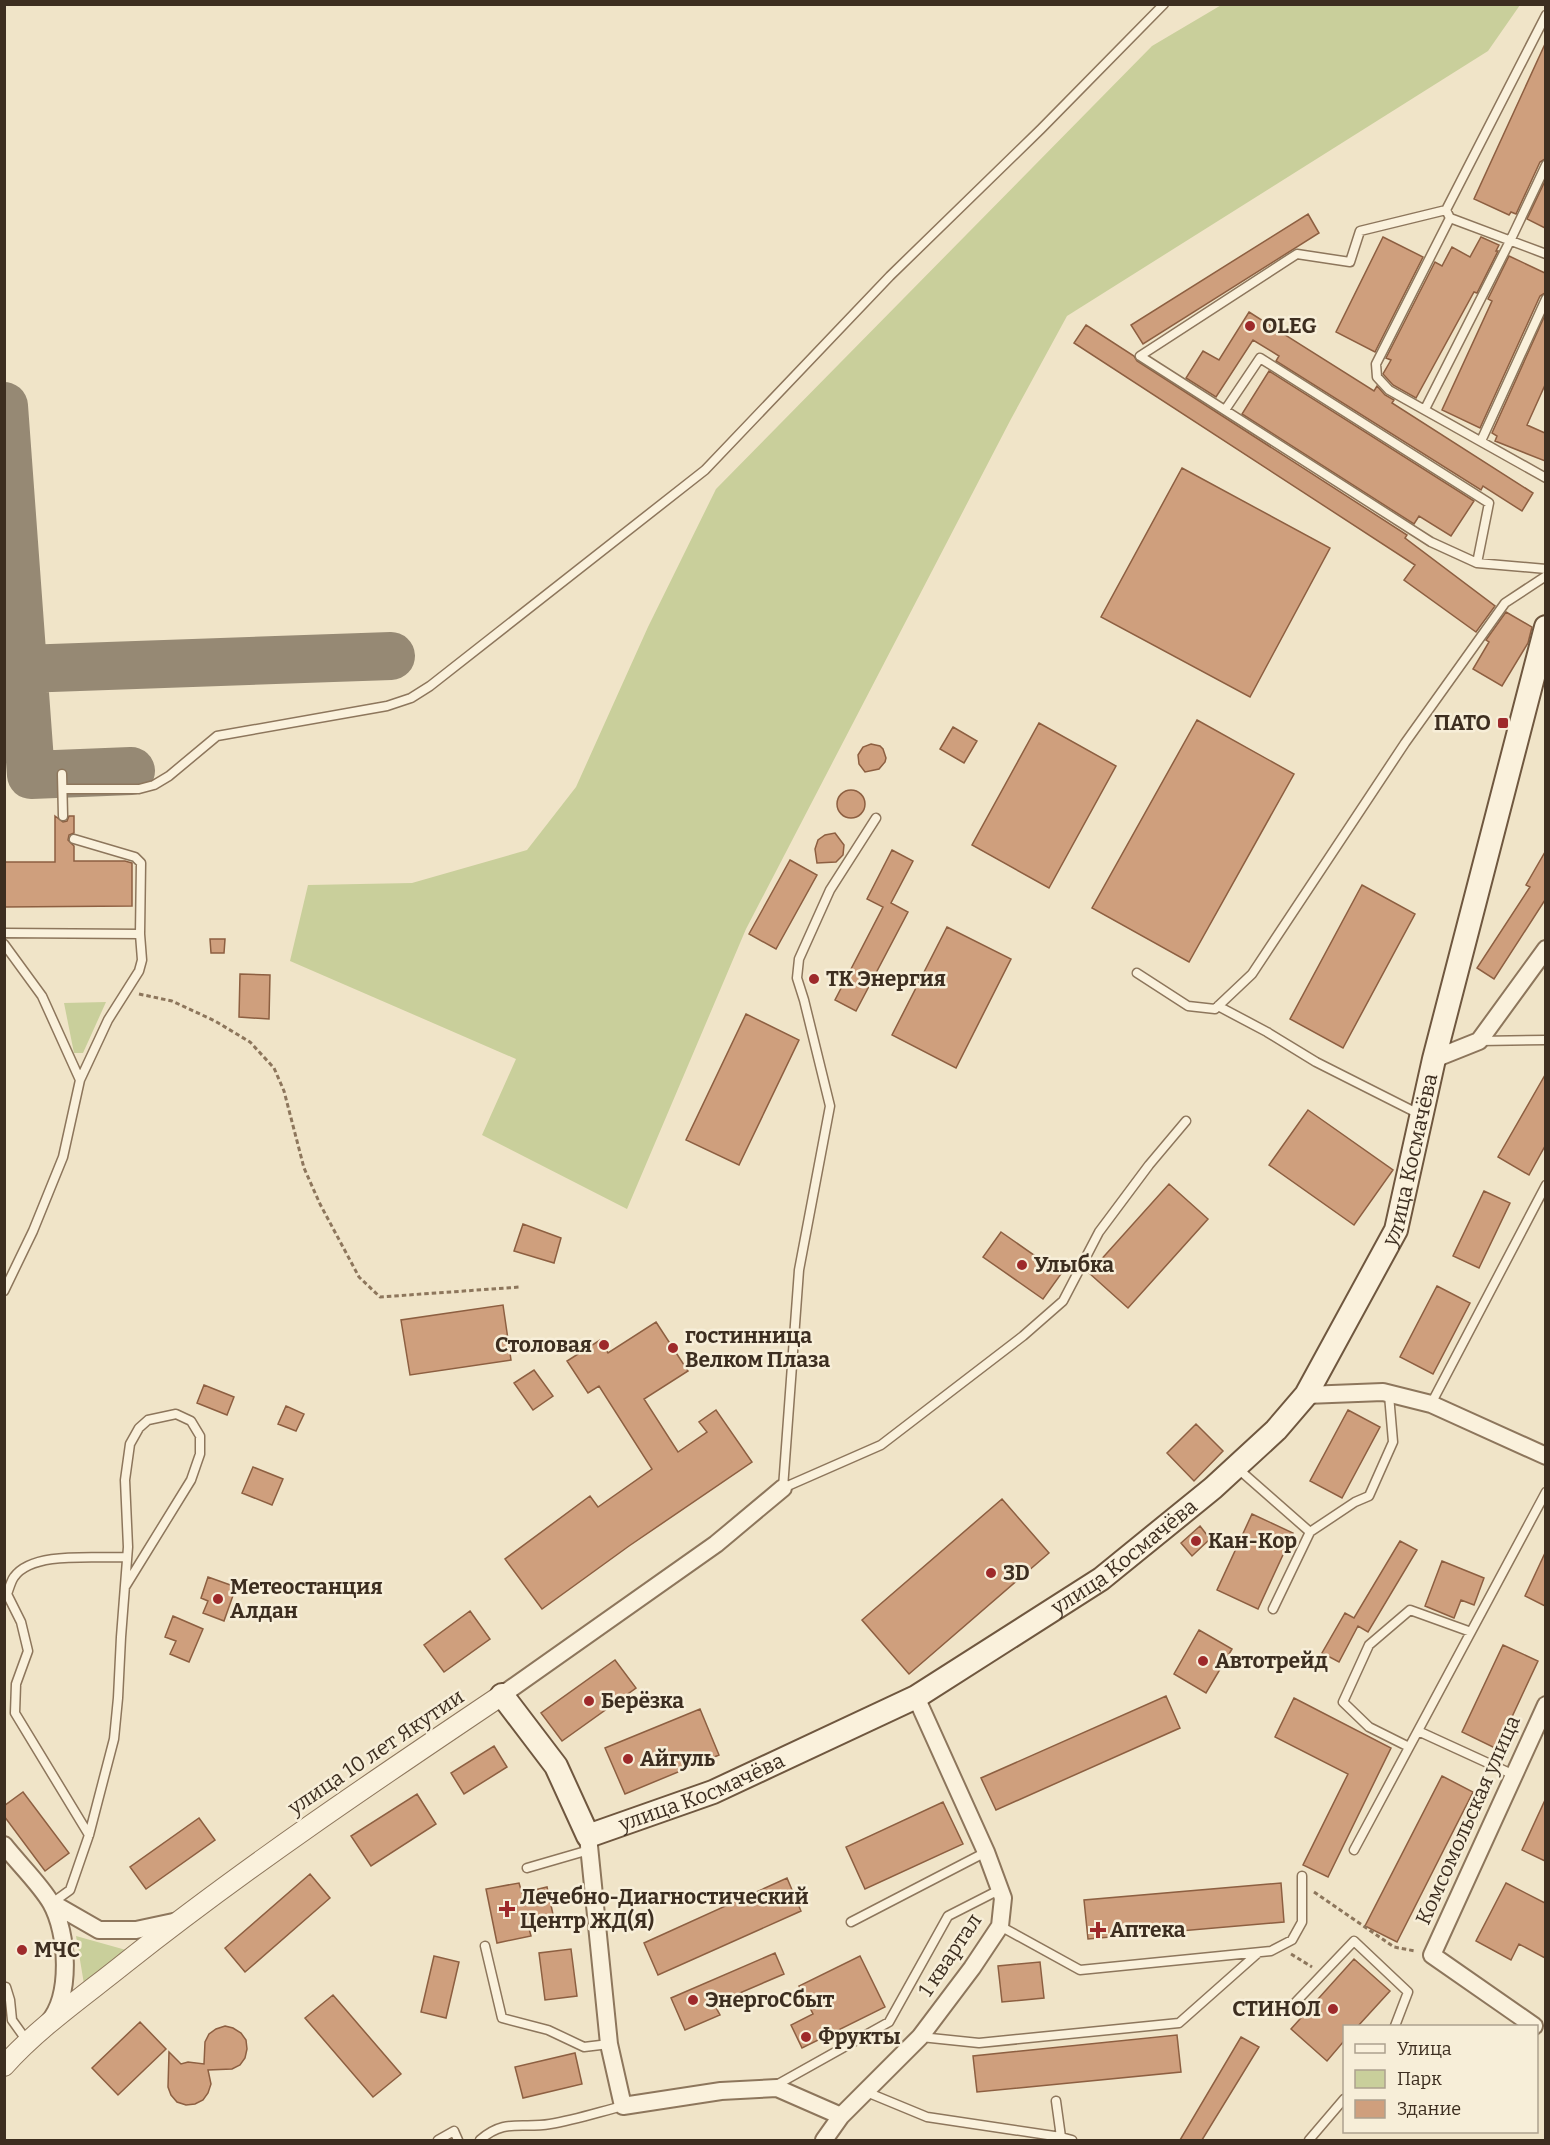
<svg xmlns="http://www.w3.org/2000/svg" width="1550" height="2145" font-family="Bitter,serif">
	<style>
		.green { fill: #c9cf9b }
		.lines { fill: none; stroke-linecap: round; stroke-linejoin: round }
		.taxiway { stroke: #968974; stroke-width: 48 }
		.building { fill: #cf9f7d; stroke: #8d5f41; stroke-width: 1.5 }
		.service-casing { stroke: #8d765c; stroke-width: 11 }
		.minor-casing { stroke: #8d765c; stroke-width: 20 }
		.tertiary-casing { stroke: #8d765c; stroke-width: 22 }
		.secondary-casing { stroke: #6f573f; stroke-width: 26 }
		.path { stroke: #8d765c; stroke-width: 3; stroke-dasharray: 4.5 3; stroke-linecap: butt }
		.service { stroke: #faf1dc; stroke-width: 8 }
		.minor { stroke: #faf1dc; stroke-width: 16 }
		.tertiary { stroke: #faf1dc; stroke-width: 20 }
		.secondary { stroke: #faf1dc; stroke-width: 22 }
		.poi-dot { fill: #9e2a2b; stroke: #f7eed8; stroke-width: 2 }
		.labels { text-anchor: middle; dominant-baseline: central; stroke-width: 5; stroke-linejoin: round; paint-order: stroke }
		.poi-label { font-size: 21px; font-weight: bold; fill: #3d2e20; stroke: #f7eed8; text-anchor: start }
		.street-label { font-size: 21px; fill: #3d2e20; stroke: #f7eed8 }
	</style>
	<rect width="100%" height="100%" fill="#f0e4c8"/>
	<path class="green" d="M1223 4 1520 5 1488 51 1067 316 1011 419 746 929 627 1209 482 1135 516 1059 290 961 308 885 412 883 527 850 576 787 648 627 716 489 1152 46Z
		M106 1002 83 1053H74L64 1003Z
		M76 1936 126 1950 84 1984Z"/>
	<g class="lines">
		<path class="taxiway" d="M4 406 31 775 131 771
			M23 669 391 656"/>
	</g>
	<path class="building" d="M1545 44V159L1540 162 1516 214 1511 212 1509 215 1474 199Z
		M1545 181V228L1527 219Z
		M1308 214 1319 233 1143 344 1131 325Z
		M1383 237 1423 257 1375 352 1336 332Z
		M1481 237 1499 245 1496 251H1498L1477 293 1474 292 1416 398 1393 385 1383 374 1391 360 1386 358 1435 262 1442 266 1452 247 1470 257Z
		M1509 256 1545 273V293L1540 296 1480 428 1442 410 1492 301 1488 299Z
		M1249 312 1374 391 1377 386 1385 395 1394 400 1392 403 1533 493 1522 511 1483 486 1481 490 1276 361 1279 356 1253 340 1216 397 1186 378 1203 351 1219 360Z
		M1545 315V385L1527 425 1545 433V461L1495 441 1497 436 1492 433Z
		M1086 325 1134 356 1137 361 1407 535 1405 538 1495 606 1476 632 1404 580 1415 565 1074 343Z
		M1269 371 1474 501 1451 536 1419 516 1414 524 1242 414Z
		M1182 468 1330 548 1250 697 1101 617Z
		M1506 612 1532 627 1528 643 1502 686 1473 669 1489 642 1486 640Z
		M1197 720 1294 774 1189 962 1092 908Z
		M1039 723 1116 766 1049 888 972 845Z
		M953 727 977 741 964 763 940 749Z
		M871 744 880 746 883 749 886 758 885 762 879 769 865 772 859 764 858 755 863 747Z
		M837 804a14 14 0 1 1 28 0a14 14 0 1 1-28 0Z
		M55 816 63 822 67 821 69 816H74V833L69 835 68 840 74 846V861H125L132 863V906L4 907V862H55Z
		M835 833 844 845 843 855 836 862 817 863 815 849 818 840 825 835Z
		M892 850 913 861 891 903 908 912 856 1011 835 1000 883 907 867 899Z
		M1545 852V900L1494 979 1477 968 1530 887 1526 885Z
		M790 860 817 875 776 949 749 934Z
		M1362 885 1415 914 1343 1048 1290 1019Z
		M947 927 1011 959 956 1068 892 1035Z
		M210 939H225L224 953H211Z
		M240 974 270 975 269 1019 239 1017Z
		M746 1014 799 1040 739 1165 686 1140Z
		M1545 1075V1146L1529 1175 1498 1157Z
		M1308 1110 1393 1170 1354 1225 1269 1165Z
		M1169 1184 1208 1219 1128 1308 1089 1273Z
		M1484 1191 1510 1203 1479 1268 1453 1256Z
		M523 1224 561 1238 554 1263 514 1251Z
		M1001 1232 1061 1274 1043 1299 983 1257Z
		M1437 1286 1470 1303 1433 1374 1400 1357Z
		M503 1305 511 1360 410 1375 401 1320Z
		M656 1322 688 1371 644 1399 678 1452 707 1432 699 1422 716 1410 752 1462 629 1546 542 1609 505 1559 590 1496 598 1507 652 1469 599 1386 588 1393 567 1361 600 1340 608 1353Z
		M534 1370 553 1396 533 1410 514 1383Z
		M204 1385 234 1397 227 1415 197 1403Z
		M286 1406 304 1414 296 1431 278 1424Z
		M1348 1410 1380 1427 1342 1498 1310 1481Z
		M1196 1424 1223 1451 1194 1481 1167 1453Z
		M253 1467 283 1479 272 1505 242 1493Z
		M1002 1499 1049 1553 909 1674 862 1620Z
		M1252 1514 1293 1533 1258 1609 1217 1590Z
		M1200 1526 1210 1539 1192 1556 1181 1543Z
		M1400 1541 1417 1550 1368 1632 1358 1626 1339 1662 1322 1653 1345 1613 1354 1618Z
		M1545 1553V1606L1525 1596Z
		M1442 1561 1484 1578 1474 1605 1461 1600 1454 1618 1425 1606Z
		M208 1577 236 1587 224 1621 203 1613 208 1601 201 1598Z
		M470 1611 490 1639 444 1672 424 1645Z
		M173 1616 203 1629 189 1662 170 1654 176 1641 165 1637Z
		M1199 1630 1232 1649 1206 1693 1174 1674Z
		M1503 1645 1538 1661 1497 1749 1462 1732Z
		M615 1660 636 1688 562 1741 541 1713Z
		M1166 1696 1180 1728 996 1810 981 1778Z
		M1294 1698 1391 1748 1328 1877 1303 1865 1348 1774 1275 1737Z
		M700 1709 719 1755 625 1794 605 1748Z
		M494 1746 507 1767 464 1794 451 1773Z
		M1442 1776 1473 1792 1397 1942 1365 1926Z
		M23 1792 69 1853 45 1871 4 1816V1806Z
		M417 1794 436 1824 371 1866 351 1836Z
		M1545 1800V1861L1522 1850Z
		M943 1802 963 1844 865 1889 846 1847Z
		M199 1818 215 1840 146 1889 130 1867Z
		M310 1874 330 1898 245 1972 225 1948Z
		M787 1878 801 1911 658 1975 644 1943Z
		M519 1883 522 1893 547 1887 554 1919 528 1925 531 1936 497 1943 486 1889Z
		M1281 1883 1284 1922 1088 1939 1084 1900Z
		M1506 1883 1545 1903V1958L1519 1944 1511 1960 1476 1941Z
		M571 1949 577 1996 545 2000 539 1953Z
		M775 1953 784 1974 714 2004 720 2015 685 2030 671 1998Z
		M434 1956 459 1962 446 2018 421 2012Z
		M860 1956 885 2007 802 2048 791 2025 813 2014 799 1986Z
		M1354 1959 1390 1991 1358 2026H1344V2041L1327 2061 1291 2029Z
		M1040 1962 1044 1998 1002 2002 998 1966Z
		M333 1995 401 2074 373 2097 305 2018Z
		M140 2022 166 2049 118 2095 92 2068Z
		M225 2026 233 2028 241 2033 246 2040 247 2049 245 2058 240 2065 232 2069 208 2070 211 2084 208 2093 203 2100 195 2104 186 2105 177 2102 171 2095 168 2087 169 2052 181 2064 188 2062 204 2064 205 2042 209 2034 216 2029Z
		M1177 2035 1181 2072 977 2092 973 2056Z
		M1241 2037 1259 2047 1202 2140H1180Z
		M575 2053 582 2084 523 2098 515 2067Z"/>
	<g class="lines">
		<g class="service-casing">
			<path id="service" d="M1546 15 1446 210 1450 218 1546 254
				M1446 210 1360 231 1350 262 1297 254 1140 356 1431 542 1477 563 1546 569
				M1450 218 1376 364 1377 377 1389 390 1546 478
				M1425 409 1511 239 1546 165
				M1225 410 1260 358 1489 503 1477 563
				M1481 441 1546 299
				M62 774 63 816
				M63 789H139L154 785 169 776 217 736 387 706 411 698 430 686 705 470 890 276 1041 129 1164 4
				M876 818 830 890 799 959 797 978 804 1000 830 1106 799 1270 783 1488 881 1445 1023 1336 1063 1301 1099 1232 1149 1165 1186 1121
				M74 839 135 857 141 863 140 934
				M4 933 140 934 142 960 139 971 108 1020 80 1080 42 996 4 944
				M1137 973 1188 1006 1215 1009 1252 974 1405 743 1505 603 1546 576
				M1218 1006 1267 1032 1316 1062 1421 1115
				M1479 1041 1546 1040
				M4 1291 33 1231 63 1157 80 1080
				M1431 1404 1546 1185
				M1236 1467 1310 1532 1273 1609
				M1310 1532 1355 1502 1369 1496 1393 1442 1389 1395
				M1418 1731 1514 1775
				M1409 1747 1369 1727 1343 1702 1369 1645 1410 1610 1471 1632
				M89 1835 15 1713 16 1684 28 1651 21 1622 7 1594C9 1589 11 1581 14 1577 33 1550 98 1559 127 1557
				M1354 1850 1546 1492
				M527 1868 589 1850
				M52 1903 70 1890 89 1835 114 1739 118 1698 121 1637 128 1547 125 1480 130 1444 139 1428 148 1420 176 1414 191 1421 200 1436V1454L191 1480 125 1587
				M851 1922 986 1852
				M1000 1926 1080 1970 1271 1951 1292 1940 1302 1922V1876
				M485 1946 502 2018 548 2030 584 2047 609 2044
				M6 1987 10 2000 12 2020 27 2041
				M1292 2006 1354 1941 1408 1992 1395 2026
				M921 2037 979 2043 1179 2023 1258 1953
				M777 2088 780 2083 889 2022 948 1916 999 1890
				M864 2091 927 2117 1061 2137 1056 2101
				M1061 2137 1072 2140
				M438 2140 454 2131 458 2140
				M480 2140C505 2118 521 2129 550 2124 575 2120 599 2112 623 2106
				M1309 2140 1344 2099"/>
		</g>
		<g class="minor-casing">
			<path id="minor" d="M1434 1059 1479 1041 1546 949
				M1306 1395 1383 1392 1431 1404 1546 1456
				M502 1695 716 1544 783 1488
				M588 1836 609 2044 623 2106 721 2091 777 2088 841 2116
				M4 1845C18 1863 40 1884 51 1903 68 1933 72 1996 48 2023
				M52 1903 99 1930H136L178 1921
				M1534 2026 1432 1955 1546 1705
				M824 2140 841 2116 920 2037 972 1968 1000 1926 1003 1898 986 1852 916 1697"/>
		</g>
		<g class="tertiary-casing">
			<path id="tertiary" d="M4 2066C39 2027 84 1996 125 1963 246 1867 374 1781 502 1695"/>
		</g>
		<g class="secondary-casing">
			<g id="secondary">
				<path id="s1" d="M502 1695 556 1766 588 1836 713 1792 916 1697 1101 1579 1213 1488 1276 1430 1306 1395 1396 1230 1434 1059 1546 627"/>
			</g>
		</g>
		<path class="path" d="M139 994 172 1001 215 1021 250 1042 274 1068 284 1091 304 1168 320 1204 359 1277 380 1297 520 1287
			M1314 1892 1394 1947 1415 1951
			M1291 1954 1312 1967"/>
		<use href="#service" class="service"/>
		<use href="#minor" class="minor"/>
		<use href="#tertiary" class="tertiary"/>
		<use href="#secondary" class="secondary"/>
	</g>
	<g class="poi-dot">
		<circle cx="1250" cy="326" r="6"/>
		<rect x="1497" y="717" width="12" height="12" rx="3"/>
		<circle cx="814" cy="979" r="6"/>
		<circle cx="1022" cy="1265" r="6"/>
		<circle cx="604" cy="1345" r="6"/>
		<circle cx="673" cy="1348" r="6"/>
		<circle cx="1196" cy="1541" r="6"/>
		<circle cx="991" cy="1573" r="6"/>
		<circle cx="218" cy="1599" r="6"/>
		<circle cx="1203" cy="1661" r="6"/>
		<circle cx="589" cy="1701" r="6"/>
		<circle cx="628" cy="1759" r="6"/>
		<path d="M504 1900h6v6h6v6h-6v6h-6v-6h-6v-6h6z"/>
		<path d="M1095 1921h6v6h6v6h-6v6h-6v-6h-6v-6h6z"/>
		<circle cx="22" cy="1950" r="6"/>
		<circle cx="693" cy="2000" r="6"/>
		<circle cx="1333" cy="2009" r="6"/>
		<circle cx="806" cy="2037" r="6"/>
	</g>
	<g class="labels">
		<g class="poi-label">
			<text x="1262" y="326">OLEG</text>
			<text x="1491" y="723" text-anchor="end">ПАТО</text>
			<text x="826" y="979">ТК Энергия</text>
			<text x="1034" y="1265">Улыбка</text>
			<text x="685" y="1336">гостинница<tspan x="685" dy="24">Велком Плаза</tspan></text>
			<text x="592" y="1345" text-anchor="end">Столовая</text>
			<text x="1208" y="1541">Кан-Кор</text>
			<text x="1003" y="1573">3D</text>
			<text x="230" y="1587">Метеостанция<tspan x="230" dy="24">Алдан</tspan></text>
			<text x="1215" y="1661">Автотрейд</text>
			<text x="601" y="1701">Берёзка</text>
			<text x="640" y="1759">Айгуль</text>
			<text x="520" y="1897">Лечебно-Диагностический<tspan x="520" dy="24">Центр ЖД(Я)</tspan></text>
			<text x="1110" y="1930">Аптека</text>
			<text x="34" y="1950">МЧС</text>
			<text x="705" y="2000">ЭнергоСбыт</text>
			<text x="1321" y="2009" text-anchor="end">СТИНОЛ</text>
			<text x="818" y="2037">Фрукты</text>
		</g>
		<g class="street-label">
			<text stroke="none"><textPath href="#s1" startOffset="1278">улица Космачёва</textPath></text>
			<text stroke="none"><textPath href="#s1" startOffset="774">улица Космачёва</textPath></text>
			<text transform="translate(376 1752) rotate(-34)">улица 10 лет Якутии</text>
			<text stroke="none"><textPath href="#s1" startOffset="288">улица Космачёва</textPath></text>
			<text transform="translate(1468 1820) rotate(-66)">Комсомольская улица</text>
			<text transform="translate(950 1955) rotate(-56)">1 квартал</text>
		</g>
	</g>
	<rect width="1550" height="2145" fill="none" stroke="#3d2e20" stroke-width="12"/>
	<rect x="1343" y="2025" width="195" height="108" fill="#f7eed8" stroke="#ada18e" stroke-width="1.5"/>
	<rect x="1355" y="2044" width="30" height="9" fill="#faf1dc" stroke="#ada18e" stroke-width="1.5"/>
	<text x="1397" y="2055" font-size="18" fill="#3d2e20">Улица</text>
	<rect x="1355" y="2070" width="30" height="18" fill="#c9cf9b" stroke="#ada18e" stroke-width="1.5"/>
	<text x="1397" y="2085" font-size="18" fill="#3d2e20">Парк</text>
	<rect x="1355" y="2100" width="30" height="18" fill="#cf9f7d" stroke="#ada18e" stroke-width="1.5"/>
	<text x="1397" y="2115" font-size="18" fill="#3d2e20">Здание</text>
</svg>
